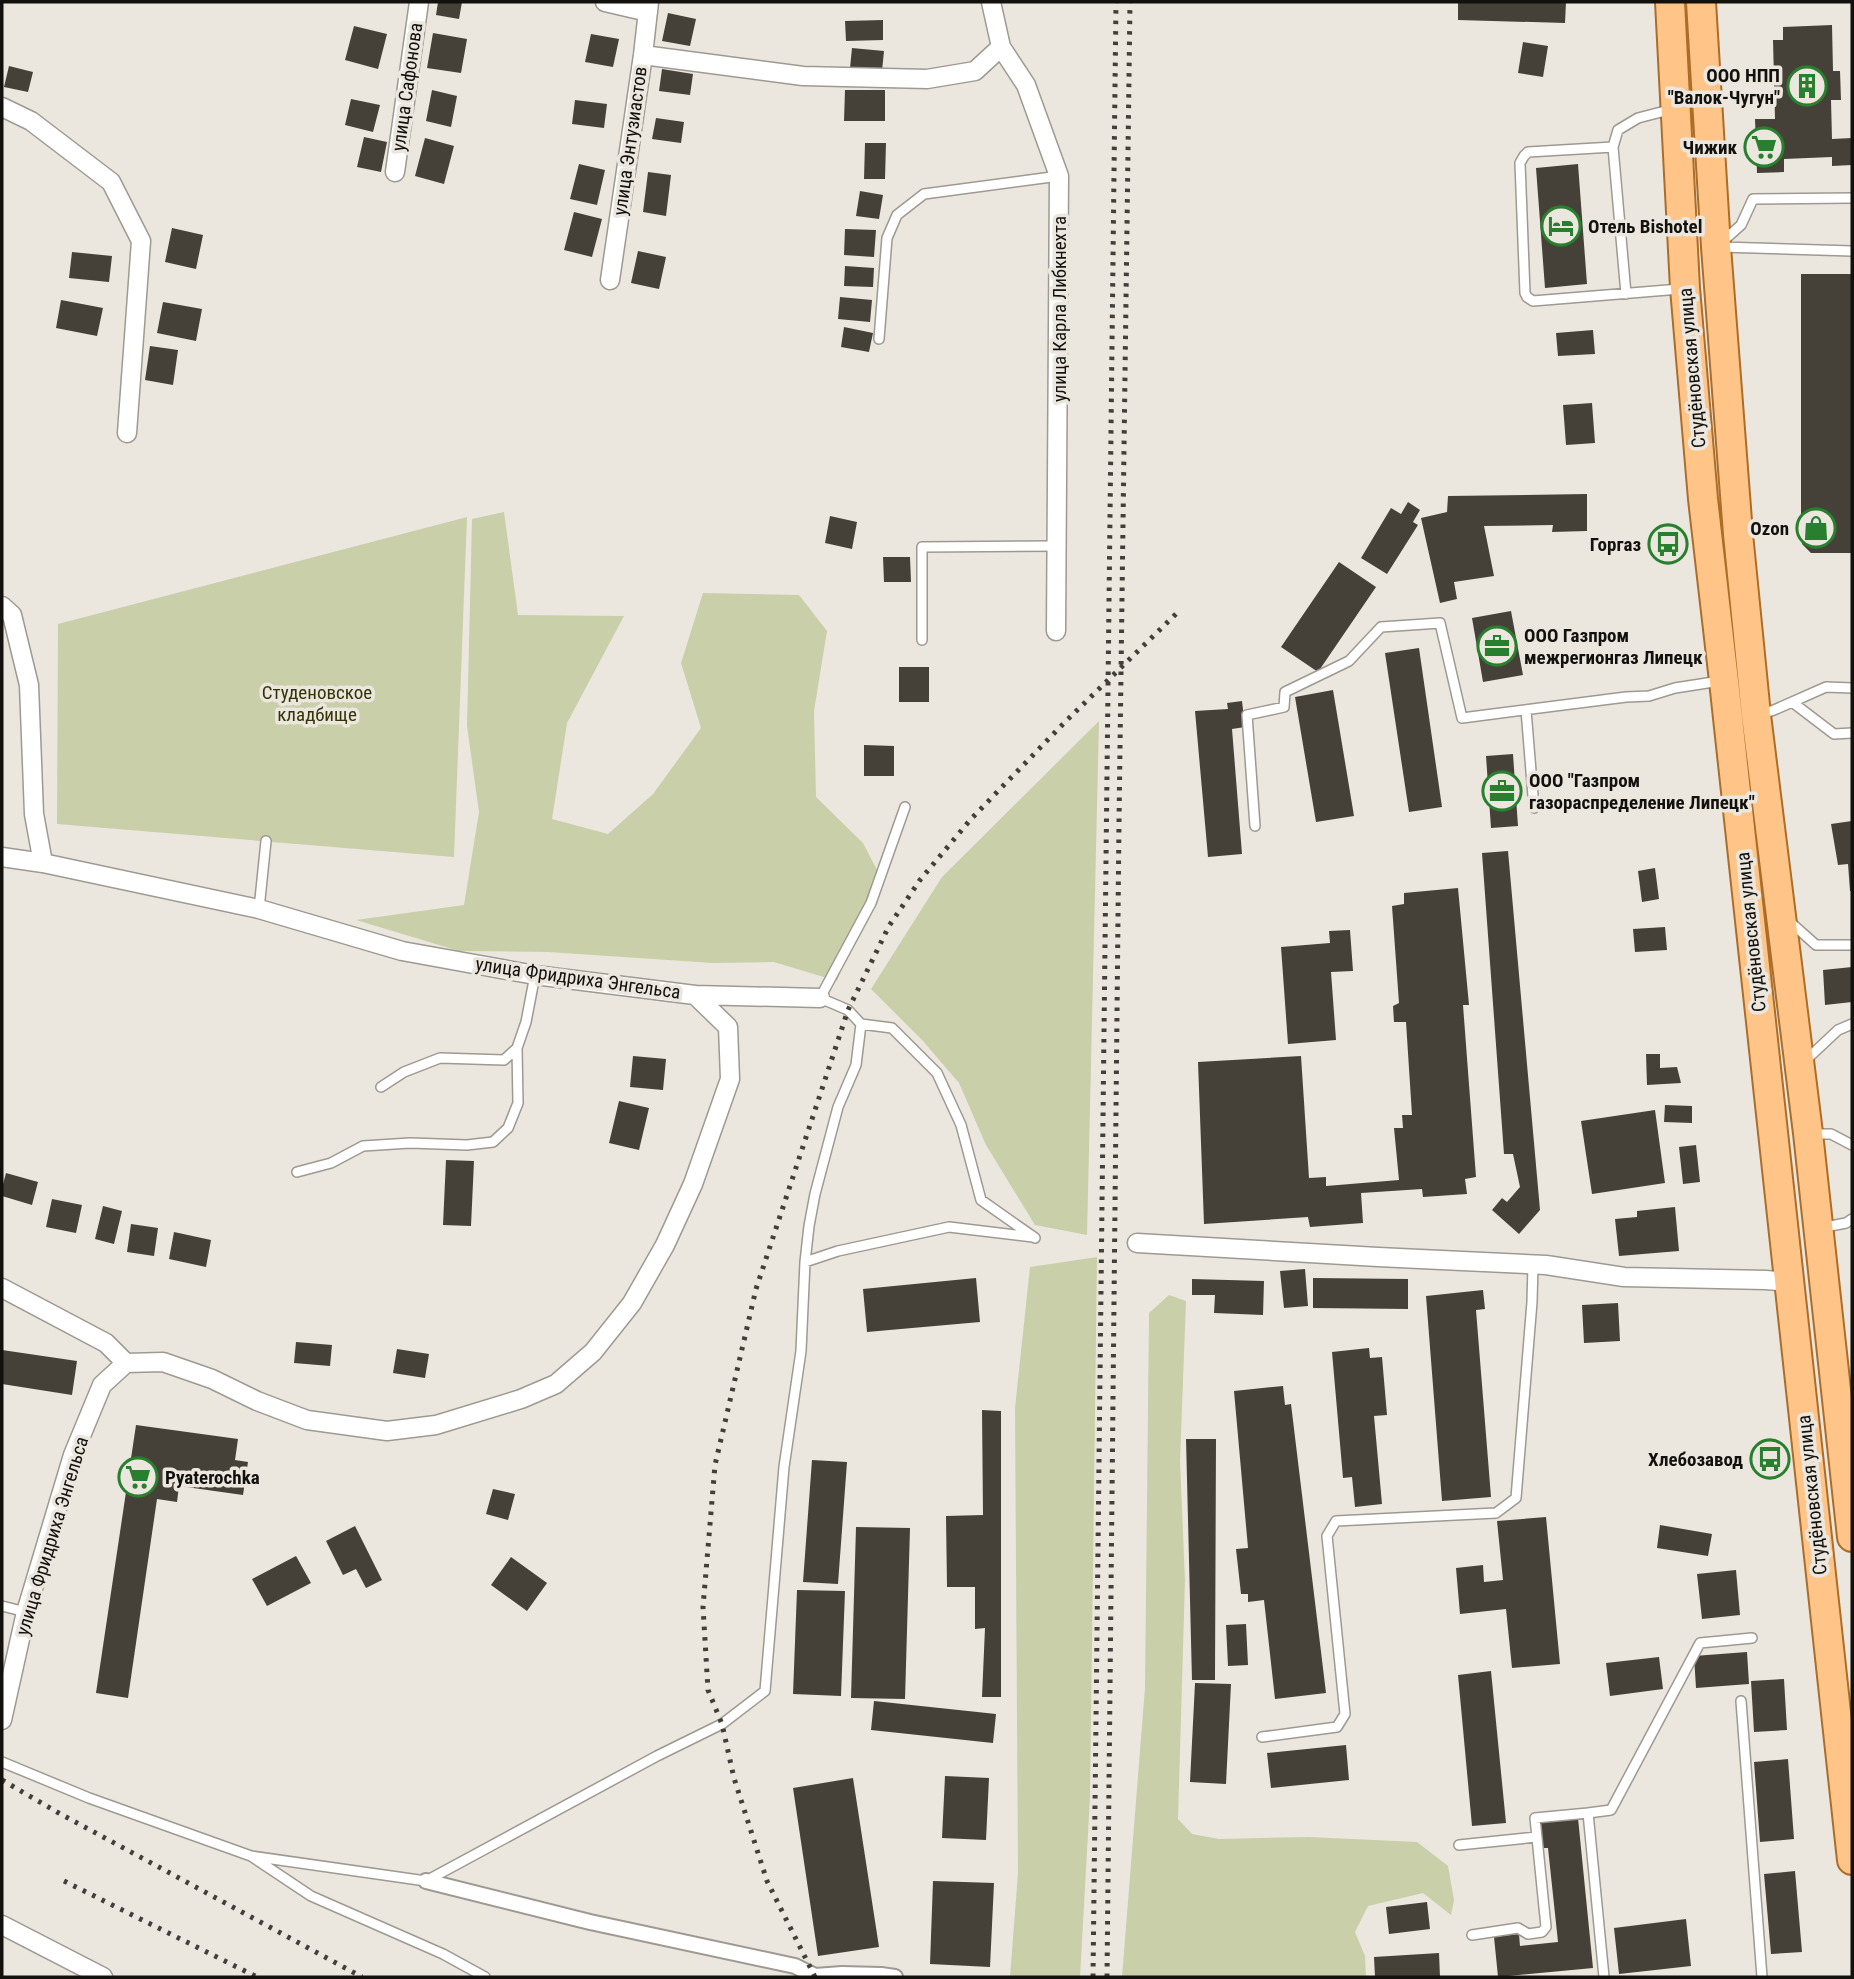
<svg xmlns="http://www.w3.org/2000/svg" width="1854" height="1979" font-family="'Roboto Condensed',sans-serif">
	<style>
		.green { fill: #c9cfa9 }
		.building { fill: #454139 }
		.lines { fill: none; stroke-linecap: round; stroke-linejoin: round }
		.service-casing { stroke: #9e9991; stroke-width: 12 }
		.pedestrian-casing { stroke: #9e9991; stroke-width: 18 }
		.minor-casing { stroke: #9e9991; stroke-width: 21 }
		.primary-casing { stroke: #ac6d29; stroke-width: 32 }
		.service { stroke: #fff; stroke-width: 9 }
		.pedestrian { stroke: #fff; stroke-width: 14 }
		.minor { stroke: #fff; stroke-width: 18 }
		.primary { stroke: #ffc588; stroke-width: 28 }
		.rail { stroke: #423f3b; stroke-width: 5; stroke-dasharray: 3.5 7; stroke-linecap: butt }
		.labels { text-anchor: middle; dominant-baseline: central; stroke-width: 7; stroke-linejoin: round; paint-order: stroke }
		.poi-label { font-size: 19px; font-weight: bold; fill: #13110e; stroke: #ece7de; text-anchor: end }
		.street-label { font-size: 19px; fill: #13110e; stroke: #ece7de }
		.park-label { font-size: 19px; fill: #313604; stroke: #ece7de }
	</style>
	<rect width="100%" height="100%" fill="#ece7de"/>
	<path class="green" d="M504 512 518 615 624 616 567 723 552 819 608 834 653 794 701 728 681 663 703 593 799 595 827 631 814 711 816 797 863 843 878 872 837 981 774 962 713 963 548 952 459 951 356 920 464 905 479 812 467 726 472 519Z
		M467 517 454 857 57 824 58 624Z
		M1099 721 1087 1235 1035 1225 986 1145 959 1083 923 1041 871 989 942 877Z
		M1097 1257 1090 1797 1080 1977H1010L1018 1873 1015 1408 1030 1267Z
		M1169 1295 1186 1301 1180 1461 1185 1580 1178 1819 1192 1834 1219 1839 1309 1837 1417 1842 1448 1866 1454 1900 1451 1915 1423 1893 1368 1906 1355 1932 1365 1956 1366 1977H1122L1145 1688 1149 1313Z"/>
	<path class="building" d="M438 2H462L459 19 436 15Z
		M1458 2H1566L1565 23 1458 20Z
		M668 13 696 19 690 46 662 41Z
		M883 20V40L846 41 845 21Z
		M1832 25 1833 71H1840L1841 100H1831L1832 139 1852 138V165L1832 166V157L1784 159V172L1757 173 1755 119H1775L1773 40H1783V27Z
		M354 26 387 34 378 69 345 60Z
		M433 33 467 39 461 73 427 68Z
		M591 34 619 39 613 67 585 62Z
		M1523 42 1548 46 1543 77 1518 73Z
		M852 48 884 51 882 71 850 68Z
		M9 66 33 72 28 92 4 87Z
		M662 69 693 74 690 95 659 91Z
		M432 90 457 96 451 127 426 121Z
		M845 90H885V121H844Z
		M351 99 380 105 373 132 345 125Z
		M575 100 607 104 604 128 572 124Z
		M656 118 684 122 681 143 652 139Z
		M364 137 387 142 381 172 357 167Z
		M425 138 454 146 444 184 415 176Z
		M865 143H886L885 179H864Z
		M579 164 605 170 597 205 570 199Z
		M1578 164 1587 284 1545 288 1536 168Z
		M648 172 671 175 666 216 643 212Z
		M860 191 883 195 879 219 856 216Z
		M574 212 602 219 592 257 564 250Z
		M172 228 203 235 196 269 165 262Z
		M845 229 876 230 874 257 844 255Z
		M638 251 666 257 659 289 631 283Z
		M72 252 112 256 109 282 69 278Z
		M845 266 874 268 873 287 844 286Z
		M1801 274H1852V553H1811L1802 544 1801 527Z
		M840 297 872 300 870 322 838 319Z
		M61 300 103 308 97 336 56 328Z
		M163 302 202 309 196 341 157 333Z
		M844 327 873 333 869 352 841 347Z
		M1593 330 1595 354 1558 356 1556 333Z
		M150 346 178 350 173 385 145 380Z
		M1592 403 1595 443 1566 445 1563 405Z
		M1587 494V531L1552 532 1553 525 1484 526 1494 576 1454 582 1457 599 1440 603 1421 518 1447 512 1448 496Z
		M1408 502 1420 510 1413 522 1418 525 1387 574 1361 558 1391 508 1401 514Z
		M830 516 857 522 852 549 825 543Z
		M883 557H910L911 582H884Z
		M1339 562 1376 587 1318 672 1281 647Z
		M1511 611 1523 675 1483 682 1472 618Z
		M1419 648 1442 807 1409 812 1385 653Z
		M899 667H929V702H899Z
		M1333 690 1354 816 1316 822 1295 697Z
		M1242 701 1245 727 1232 729 1242 854 1208 857 1195 711 1228 709 1227 703Z
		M864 745 894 746V776H864Z
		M1513 754 1518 826 1491 828 1486 756Z
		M1852 821V891H1850L1848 864 1838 865 1831 824Z
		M1508 851 1540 1210 1519 1234 1492 1210 1502 1198 1507 1202 1520 1187 1513 1154H1504L1482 853Z
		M1655 868 1659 899 1642 902 1638 871Z
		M1458 888 1469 1005H1463L1476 1177 1465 1179 1467 1194 1423 1197 1422 1189 1361 1193 1363 1223 1310 1227 1308 1217 1204 1224 1198 1062 1301 1056 1309 1178 1326 1177V1186L1399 1180 1394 1128H1403L1402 1115H1412L1406 1022H1394L1393 1006 1399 1003 1392 906 1404 904V893Z
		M1665 927 1667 950 1635 952 1633 929Z
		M1350 930 1353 971 1331 972 1336 1040 1288 1044 1281 947 1330 943 1329 931Z
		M1852 967V1002L1825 1005 1823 970Z
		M1646 1054H1660V1068L1677 1067 1681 1083 1647 1085Z
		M633 1056 666 1059 663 1090 630 1087Z
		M619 1101 649 1108 639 1150 609 1143Z
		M1665 1105 1692 1106V1123L1664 1122Z
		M1655 1110 1665 1183 1592 1194 1581 1121Z
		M1696 1145 1700 1182 1683 1184 1679 1147Z
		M446 1160 474 1161 471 1226 443 1225Z
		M6 1173 38 1182 32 1205 2 1196V1188Z
		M52 1199 82 1205 76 1233 46 1227Z
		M103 1206 122 1211 114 1244 95 1239Z
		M1675 1207 1679 1251 1619 1256 1615 1219 1637 1217V1211Z
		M131 1224 158 1228 154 1256 127 1252Z
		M174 1232 211 1240 206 1267 169 1259Z
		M1305 1269 1308 1306 1284 1308 1280 1271Z
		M976 1278 980 1322 867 1332 863 1289Z
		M1313 1278 1408 1279V1309L1313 1308Z
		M1192 1279 1264 1281 1263 1315 1214 1313 1215 1295H1192Z
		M1483 1290 1485 1309 1476 1310 1491 1497 1442 1501 1426 1296Z
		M1618 1303 1620 1341 1584 1343 1582 1305Z
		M296 1342 332 1345 330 1366 294 1363Z
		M1369 1348 1370 1358 1382 1357 1387 1415 1374 1416 1382 1504 1355 1507 1352 1477 1343 1478 1332 1352Z
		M397 1349 429 1354 425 1378 393 1373Z
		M2 1350 77 1361 72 1395 2 1384Z
		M1283 1386 1285 1405 1291 1404 1326 1693 1275 1699 1264 1600 1248 1602V1594H1241L1236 1549 1248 1548 1234 1391Z
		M982 1410 1001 1411V1697H982L985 1628 975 1629V1587H947L946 1516 983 1515Z
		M136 1425 238 1439 235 1460 248 1462 243 1495 179 1486 177 1502 157 1499 128 1698 96 1693Z
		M1186 1439H1216L1215 1680H1192Z
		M812 1460 847 1462 838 1584 803 1582Z
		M493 1489 515 1494 508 1520 486 1514Z
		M1546 1517 1560 1664 1512 1668 1506 1609 1460 1614 1456 1568 1483 1565 1484 1582 1503 1580 1497 1521Z
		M1660 1525 1712 1534 1708 1556 1657 1548Z
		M355 1526 382 1580 366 1588 356 1569 343 1575 326 1541Z
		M856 1527 910 1528 905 1699 851 1698Z
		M296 1556 311 1583 267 1606 252 1579Z
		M511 1557 547 1583 527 1611 491 1585Z
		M1736 1570 1740 1615 1702 1619 1697 1574Z
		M797 1590 845 1591 841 1696 793 1694Z
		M1246 1624 1248 1665 1228 1666 1226 1625Z
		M1747 1652 1749 1684 1696 1688 1694 1656Z
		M1659 1657 1663 1689 1610 1696 1606 1663Z
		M1491 1671 1506 1823 1472 1826 1458 1675Z
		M1784 1679 1787 1730 1754 1732 1751 1681Z
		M1195 1683 1231 1684 1226 1784 1190 1782Z
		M874 1701 996 1714 993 1743 871 1730Z
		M1346 1745 1349 1780 1271 1788 1267 1753Z
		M1788 1759 1794 1839 1760 1842 1754 1762Z
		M945 1776 989 1778 986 1840 942 1838Z
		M853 1778 879 1947 818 1956 793 1788Z
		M1578 1818 1593 1968 1498 1977 1494 1937 1519 1934 1520 1946 1558 1942 1548 1848H1541L1538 1823Z
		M1795 1871 1802 1952 1771 1954 1764 1874Z
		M933 1881 994 1883 990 1967 930 1964Z
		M1427 1902 1430 1929 1389 1934 1386 1907Z
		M1686 1919 1691 1966 1619 1974 1614 1928Z
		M1439 1953 1440 1977H1375L1374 1957Z"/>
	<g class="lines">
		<g class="service-casing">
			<path id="service" d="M1673 109 1638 118 1618 130 1613 147 1528 152 1524 156 1520 163 1525 293 1527 297 1533 301 1680 289
				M1613 147 1626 294
				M1722 242 1741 225 1753 199 1852 198
				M1721 247 1852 251
				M879 339 887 238 897 215 924 194 1059 176
				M922 640V547L1058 546
				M1792 702 1834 734 1852 733
				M1526 710 1534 808
				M1758 715 1774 710 1826 687 1852 688
				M1255 826 1247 715 1284 707 1285 692 1349 661 1381 627 1440 623 1462 718 1626 697 1649 696 1675 688 1720 681
				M259 909 266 841
				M1789 921 1816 945H1852
				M861 1024 892 1028 937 1073 961 1125 981 1200 1035 1238
				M1805 1061 1838 1030 1852 1024
				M381 1087 404 1072 440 1058 504 1060 517 1048 526 1022 535 975
				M1811 1134H1831L1852 1145
				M297 1172 331 1163 363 1146 410 1143 467 1145 493 1142 508 1128 518 1103 517 1048
				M1820 1228 1846 1223 1852 1219
				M805 1262 838 1251 949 1227 1033 1237
				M2 1606 26 1612
				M1741 1701 1762 1977
				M1262 1737 1337 1727 1345 1714 1327 1536 1336 1521 1496 1513 1516 1498 1532 1302 1533 1265
				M2 1762 89 1798 251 1856 311 1896 443 1954 485 1977
				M1588 1813 1611 1810 1700 1643 1752 1638
				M1459 1845 1537 1837
				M251 1856 426 1881 657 1756 722 1724 765 1691 784 1467 801 1351 805 1262 809 1226 815 1194 838 1107 856 1065 861 1024 848 1010 820 998 871 903 905 807
				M1472 1935 1518 1928 1528 1934 1542 1932 1546 1927 1535 1818 1588 1813 1604 1977"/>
		</g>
		<g class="pedestrian-casing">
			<path id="pedestrian" d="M426 1881 590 1922 795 1966 815 1976 842 1974 881 1975 895 1977"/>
		</g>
		<g class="minor-casing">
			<path id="minor" d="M605 2 648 12
				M991 2 1001 47 1026 85 1059 176 1056 631
				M643 55 803 76 927 79 975 71 1001 47
				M2 107 31 121 111 182 141 241 127 433
				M395 172 419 2
				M610 280 643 55 649 2
				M2 606 12 615 29 685 34 814 43 863 259 909 402 951 535 975 695 995 728 1027 730 1079 693 1184 665 1245 632 1303 593 1352 556 1384 521 1399 436 1425 387 1431 307 1420 257 1401 212 1379 163 1362 126 1363 102 1385 73 1455 26 1612 2 1720
				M2 857 43 863
				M695 995 820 998
				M1137 1243 1378 1257 1546 1265 1624 1277 1766 1280 1790 1282
				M2 1288 106 1343 126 1363
				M2 1925 103 1977"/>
		</g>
		<g class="primary-casing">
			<path id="primary" d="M1670 2 1685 288 1703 499 1724 681 1852 1860
				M1701 2 1716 247 1738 534 1756 715 1808 1133 1852 1537"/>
		</g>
		<use href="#service" class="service"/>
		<use href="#pedestrian" class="pedestrian"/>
		<use href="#minor" class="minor"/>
		<use href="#primary" class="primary"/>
		<path class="rail" d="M2 1780 57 1812 362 1977
			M64 1881 257 1977
			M815 1977 767 1881 734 1778 722 1724 708 1690 703 1607 715 1465 756 1289 848 1010 889 926 920 880 971 819 1066 721 1177 613
			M1093 1977 1116 2
			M1107 1977 1119 822 1130 2"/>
	</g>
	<defs>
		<g id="building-ring" transform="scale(2.0125)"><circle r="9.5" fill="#ece7de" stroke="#287f2d" stroke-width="1.5"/><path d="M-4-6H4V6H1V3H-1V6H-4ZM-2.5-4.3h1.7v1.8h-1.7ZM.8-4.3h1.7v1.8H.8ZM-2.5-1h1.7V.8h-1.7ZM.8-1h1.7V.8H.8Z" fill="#287f2d"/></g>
		<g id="supermarket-ring" transform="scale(2.0125)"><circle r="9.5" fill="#ece7de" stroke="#287f2d" stroke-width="1.5"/><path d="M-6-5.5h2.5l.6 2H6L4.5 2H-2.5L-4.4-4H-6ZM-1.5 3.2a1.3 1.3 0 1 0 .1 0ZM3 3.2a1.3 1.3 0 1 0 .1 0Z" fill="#287f2d"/></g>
		<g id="hotel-ring" transform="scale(2.0125)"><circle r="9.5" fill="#ece7de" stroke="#287f2d" stroke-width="1.5"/><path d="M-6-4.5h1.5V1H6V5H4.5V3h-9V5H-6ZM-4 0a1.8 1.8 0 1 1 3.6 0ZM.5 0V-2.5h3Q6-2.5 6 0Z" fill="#287f2d"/></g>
		<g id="shop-ring" transform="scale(2.0125)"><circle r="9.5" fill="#ece7de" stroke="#287f2d" stroke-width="1.5"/><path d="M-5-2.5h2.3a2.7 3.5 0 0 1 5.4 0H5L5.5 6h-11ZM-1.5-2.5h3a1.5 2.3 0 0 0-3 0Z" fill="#287f2d"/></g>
		<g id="bus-ring" transform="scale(2.0125)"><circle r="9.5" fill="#ece7de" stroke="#287f2d" stroke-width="1.5"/><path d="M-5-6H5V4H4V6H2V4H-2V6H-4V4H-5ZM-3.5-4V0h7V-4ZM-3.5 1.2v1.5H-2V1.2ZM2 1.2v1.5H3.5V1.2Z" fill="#287f2d"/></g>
		<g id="office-ring" transform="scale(2.0125)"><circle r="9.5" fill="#ece7de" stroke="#287f2d" stroke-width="1.5"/><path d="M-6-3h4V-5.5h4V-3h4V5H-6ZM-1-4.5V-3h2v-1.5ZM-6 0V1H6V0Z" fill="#287f2d"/></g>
	</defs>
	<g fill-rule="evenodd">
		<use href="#building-ring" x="1807" y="86"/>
		<use href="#supermarket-ring" x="1764" y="147"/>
		<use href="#hotel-ring" x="1561" y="226"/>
		<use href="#shop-ring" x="1816" y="528"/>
		<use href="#bus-ring" x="1668" y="544"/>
		<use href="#office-ring" x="1497" y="646"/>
		<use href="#office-ring" x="1502" y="791"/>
		<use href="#bus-ring" x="1770" y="1459"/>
		<use href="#supermarket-ring" x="138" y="1477"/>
	</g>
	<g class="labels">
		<g class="poi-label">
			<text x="1780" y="75">ООО НПП<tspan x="1780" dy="22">"Валок-Чугун"</tspan></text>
			<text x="1737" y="147">Чижик</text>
			<text x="1588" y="226" text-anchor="start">Отель Bishotel</text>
			<text x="1789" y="528">Ozon</text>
			<text x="1641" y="544">Горгаз</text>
			<text x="1524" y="635" text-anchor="start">ООО Газпром<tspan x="1524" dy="22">межрегионгаз Липецк</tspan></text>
			<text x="1529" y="780" text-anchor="start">ООО "Газпром<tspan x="1529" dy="22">газораспределение Липецк"</tspan></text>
			<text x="1743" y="1459">Хлебозавод</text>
			<text x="165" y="1477" text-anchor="start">Pyaterochka</text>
		</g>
		<g class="street-label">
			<text transform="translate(407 87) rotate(-82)">улица Сафонова</text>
			<text transform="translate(630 141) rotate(-82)">улица Энтузиастов</text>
			<text transform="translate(1059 309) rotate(-90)">улица Карла Либкнехта</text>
			<text transform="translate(1692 368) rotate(-95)">Студёновская улица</text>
			<text transform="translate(1751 932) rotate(-96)">Студёновская улица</text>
			<text transform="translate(578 978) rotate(8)">улица Фридриха Энгельса</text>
			<text transform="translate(1812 1495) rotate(-96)">Студёновская улица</text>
			<text transform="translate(52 1536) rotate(-73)">улица Фридриха Энгельса</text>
		</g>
		<g class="park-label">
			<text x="317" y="692">Студеновское<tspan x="317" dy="22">кладбище</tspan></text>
		</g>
	</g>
	<rect width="1854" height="1979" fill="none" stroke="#13110e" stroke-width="7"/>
</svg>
